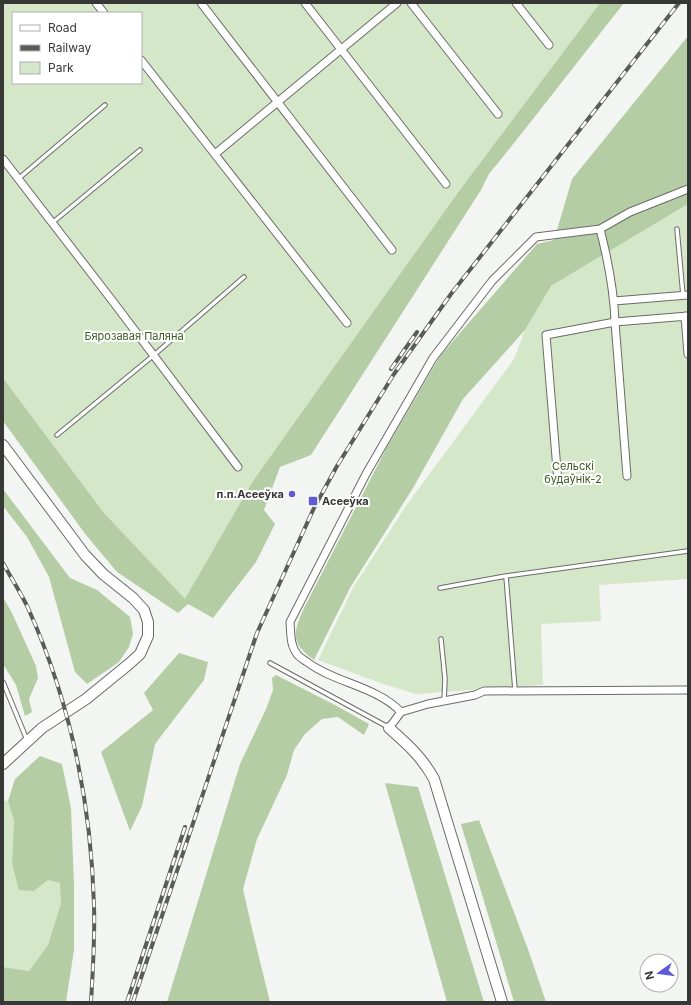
<svg xmlns="http://www.w3.org/2000/svg" width="691" height="1005" font-family="Inter,sans-serif">
	<style>
		.green { fill: #d4e7c9; fill-rule: evenodd }
		.forest { fill: #b4cda4 }
		.lines { fill: none; stroke-linecap: round; stroke-linejoin: round }
		.lane-casing { stroke: #6a6b69; stroke-width: 5.5 }
		.street-casing { stroke: #6a6b69; stroke-width: 9 }
		.secondary-casing { stroke: #6a6b69; stroke-width: 12 }
		.lane { stroke: #fff; stroke-width: 3.5 }
		.street { stroke: #fff; stroke-width: 7 }
		.secondary { stroke: #fff; stroke-width: 10 }
		.rail-casing { stroke: #5b5c5a; stroke-width: 4 }
		.rail { stroke: #fff; stroke-width: 2.5; stroke-dasharray: 8; stroke-linecap: butt }
		.poi-dot { fill: #5f5bd4; stroke: #fff; stroke-width: 1.5 }
		.labels { text-anchor: middle; dominant-baseline: central; stroke-width: 4; stroke-linejoin: round; paint-order: stroke }
		.park-label { font-size: 11px; fill: #3a5a21; stroke: #fff }
		.poi-label { font-size: 11px; font-weight: bold; fill: #373736; stroke: #fff; text-anchor: end }
	</style>
	<rect width="100%" height="100%" fill="#f3f5f2"/>
	<path class="green" d="M3 3H600L459 191 253 481 185 600 104 513 3 378ZM13 13H141V83H13Z
		M688 204V579L599 585 601 621 541 624 543 685 416 694 383 684 318 660 353 588 406 506 514 359 525 330 551 286Z
		M3 800 8 801 14 821 12 864 34 891 48 880 61 883V903L48 945 29 971 3 967Z"/>
	<path class="forest" d="M600 3H624L518 138 489 174 481 190 311 455 280 467 264 510 275 524 256 562 213 618 188 604 178 613 117 572 86 535 3 421V378L104 513 185 599 253 481 459 191Z
		M688 36V204L551 286 525 330 463 399 413 488 350 588 314 660C290 643 293 633 304 608L387 447 440 356 537 244 554 240 572 179Z
		M3 489 70 578 97 590 130 617 133 634 129 647 119 662 87 684 75 672 49 577 27 537 3 506Z
		M3 597 12 613 36 666 38 678 29 699 32 712 25 716 16 685 3 664Z
		M179 653 208 662 204 680 155 744 142 806 130 831 101 752 153 710 144 693Z
		M276 675 335 705 369 724 364 735 338 717 322 719 305 734 294 750 287 775 257 839 243 889 253 933 270 1002H167L240 764 266 709 273 690 272 678Z
		M40 756 62 764 71 808 74 885V950L66 1002H3V967L29 971 48 945 61 903 60 883 48 880 34 891 19 890 12 864 14 821 8 801 15 779Z
		M385 783 418 787 484 1002H447Z
		M479 820 529 952 546 1002H514L461 824Z"/>
	<g class="lines">
		<g class="lane-casing">
			<path id="lane" d="M18 179 105 105
				M52 223 140 150
				M677 229 683 295
				M57 435 154 355 244 277
				M506 576 688 551
				M440 588 506 576 515 690
				M441 639 445 679 444 701
				M270 663 388 727
				M3 682 27 740"/>
		</g>
		<g class="street-casing">
			<path id="street" d="M96 3 104 13
				M201 3 392 250
				M305 3 446 184
				M411 3 498 114
				M516 3 549 45
				M141 60 347 323
				M215 154 397 3
				M3 159 111 299 238 467
				M688 189 630 212 600 229C608 260 614 290 615 322L688 316
				M614 301 688 295
				M685 316 688 354
				M558 482 546 335 615 322 627 476
				M401 712 428 704 475 695 484 691 688 690
				M389 728 401 712C376 686 335 683 307 662 304 660 299 657 297 654 290 645 291 634 290 622L366 474 433 358 492 281 536 237 600 229"/>
		</g>
		<g class="secondary-casing">
			<path id="secondary" d="M3 445 85 555 103 574 133 598 144 610 148 622V636L140 654 129 664 86 699 42 728 3 764
				M389 728C407 744 422 757 434 779L502 1002"/>
		</g>
		<use href="#lane" class="lane"/>
		<use href="#street" class="street"/>
		<use href="#secondary" class="secondary"/>
		<g class="rail-casing">
			<path id="rail" d="M391 369 417 332
				M3 563C11 578 21 593 28 608 70 701 91 803 94 905 95 937 93 970 91 1002
				M127 1002 185 827
				M133 1002 257 633 314 508 337 466 394 374 451 294 679 3"/>
		</g>
		<use href="#rail" class="rail"/>
	</g>
	<g class="poi-dot">
		<circle cx="292" cy="494" r="4"/>
		<rect x="308" y="496" width="10" height="10" rx="2"/>
	</g>
	<g class="labels">
		<g class="park-label">
			<text x="134" y="336">Бярозавая Паляна</text>
			<text x="573" y="466">Сельскі<tspan x="573" dy="13">будаўнік-2</tspan></text>
		</g>
		<g class="poi-label">
			<text x="284" y="494">п.п.Асееўка</text>
			<text x="322" y="501" text-anchor="start">Асееўка</text>
		</g>
	</g>
	<rect width="691" height="1005" fill="none" stroke="#373736" stroke-width="8"/>
	<rect x="12" y="12" width="130" height="72" fill="#ffffff" stroke="#afafaf"/>
	<rect x="20" y="25" width="20" height="6" fill="#ffffff" stroke="#afafaf"/>
	<text x="48" y="32" font-size="12" fill="#373736">Road</text>
	<rect x="20" y="45" width="20" height="6" fill="#5b5c5a" stroke="#afafaf"/>
	<text x="48" y="52" font-size="12" fill="#373736">Railway</text>
	<rect x="20" y="62" width="20" height="12" fill="#d4e7c9" stroke="#afafaf"/>
	<text x="48" y="72" font-size="12" fill="#373736">Park</text>
	<g transform="translate(659 973) rotate(256)"><circle r="19" fill="#ffffff" stroke="#afafaf"/>
	<path d="M0-3L7 15L0 10L-7 15Z" fill="#5f5bd4"/>
	<text y="-6" font-size="11" font-weight="bold" text-anchor="middle" fill="#373736">N</text>
	</g>
</svg>
